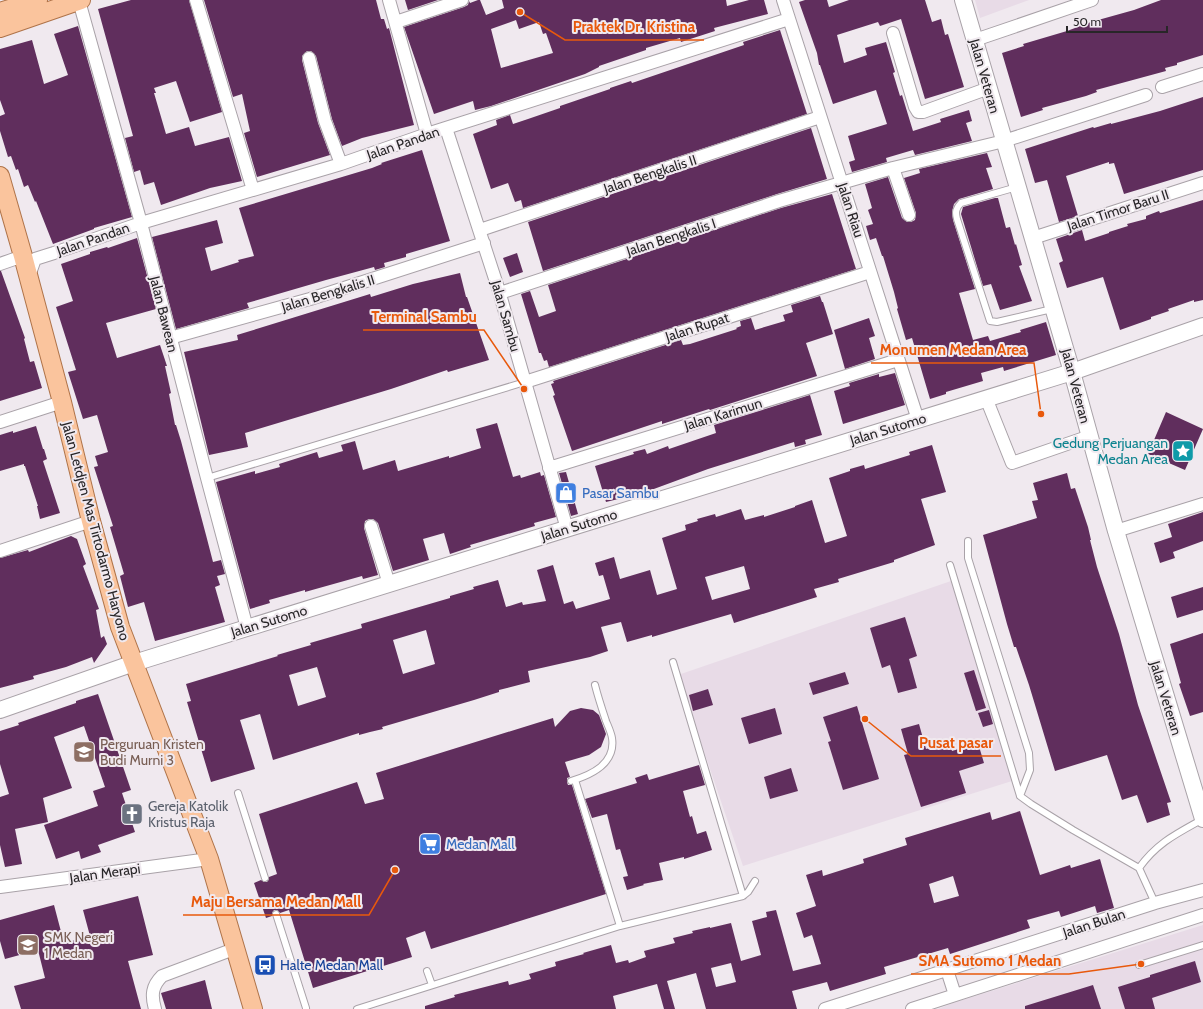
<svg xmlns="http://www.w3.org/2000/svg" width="1203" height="1009" font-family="Cabin,sans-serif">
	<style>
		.built { fill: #e8dbe7 }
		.building { fill: #602e5d; fill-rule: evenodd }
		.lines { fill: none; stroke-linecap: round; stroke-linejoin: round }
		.lane-casing { stroke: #a9a2a8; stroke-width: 8 }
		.street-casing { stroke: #a9a2a8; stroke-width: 14 }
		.secondary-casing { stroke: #a9a2a8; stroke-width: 18 }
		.primary-casing { stroke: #af7349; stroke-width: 20 }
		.lane { stroke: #fff; stroke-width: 6 }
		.street { stroke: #fff; stroke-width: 12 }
		.secondary { stroke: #fff; stroke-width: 16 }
		.primary { stroke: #fac49d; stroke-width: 18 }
		.labels { text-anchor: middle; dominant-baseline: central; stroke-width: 4; stroke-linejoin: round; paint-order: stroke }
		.street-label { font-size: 14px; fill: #282628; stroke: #f0e9ef }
		.culture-label { font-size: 14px; fill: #0d838f; stroke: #f0e9ef; text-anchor: end }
		.shop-label { font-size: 14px; fill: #366cbe; stroke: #f0e9ef; text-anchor: start }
		.education-label { font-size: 14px; fill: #785e54; stroke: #f0e9ef; text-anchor: start }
		.worship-label { font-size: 14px; fill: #5b616d; stroke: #f0e9ef; text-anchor: start }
		.transit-label { font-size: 14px; fill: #164399; stroke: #f0e9ef; text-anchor: start }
		.leader { fill: none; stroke: #e8590c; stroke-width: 1.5 }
		.callout-dot { fill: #e8590c; stroke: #f0e9ef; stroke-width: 1.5 }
		.callout-label { font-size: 15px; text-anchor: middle; font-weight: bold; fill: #e8590c; stroke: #f0e9ef; stroke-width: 4; stroke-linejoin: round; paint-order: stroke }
	</style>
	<rect width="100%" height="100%" fill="#f0e9ef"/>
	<path class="built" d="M975 0H1029L980 18Z
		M951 581 1012 781 743 866 678 675Z
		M1203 925V1009H938L953 1003Z"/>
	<path class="building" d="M131 0H189L222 112 190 122 176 81 154 88 156 93H154L166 134 189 127 195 146 229 137 242 181 210 188 161 205 154 182 144 185 140 170 134 172 125 138 133 136 98 9Z
		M204 0H376L381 19H384L387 29 389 28 414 125 362 138 342 146 332 119 316 56 311 51H307L302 56V60L318 123 330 155 257 177 244 133 250 131 242 94 233 97Z
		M405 0H438L408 10Z
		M478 0H480L486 15 504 8 502 0H726L727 6 749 0H764L768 14 714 28 715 31 681 42 680 38 646 48V50L599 66V67L585 74 491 106 475 110 473 101 434 114 404 27 464 7 468 5 469 1 470 3ZM516 20 519 29 539 22 543 34 546 33 553 53 501 68 491 29Z
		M805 0H827L829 7 849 0H925L932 22 941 19 945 35 948 34 964 87 925 99 901 19 880 26 878 22 837 35 844 63 867 55 865 48 886 42 895 72 893 73 900 96 902 95 913 131 941 122 940 119 969 110 972 121 966 123 972 141 915 155 913 150 886 158 887 162 852 172 849 162 855 160 848 136 887 124 876 90 833 104 820 65H819L817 53 799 2Z
		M1161 0H1203V55L1177 63V65L1165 68 1166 71 1096 90 1097 92 1086 96 1042 108 1043 110 1021 117 1002 53 1024 46 1023 44 1067 31 1091 22 1134 10Z
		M78 26 132 217 94 228V229L53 244 36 201 35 202 28 185 24 187 18 169 16 170 11 156 8 157 0 131V116L5 114 0 100V49L32 40 44 84 68 75 54 34Z
		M780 30 807 114 523 208 521 200 515 202 508 183 491 189 473 134 497 125 496 120 510 115 513 124 528 119 560 108V106L610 89V88L631 81 632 83 744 45 743 42Z
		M1203 97V170L1124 194 1114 163 1109 164V162L1066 176 1078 216 1059 222 1047 180 1035 183 1025 149 1093 127 1094 128 1111 123V124L1160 111Z
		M811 128 827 179 777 194 543 271 528 222Z
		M422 150 450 241 406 254V257L384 263 385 267 375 270 374 267 326 280 247 303 249 308 176 329 152 237 217 220 223 243 205 248 211 271 239 262 238 260 254 256 239 208 372 168 382 164 381 163Z
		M987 153 992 167 986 168 993 189 959 199 954 204 952 212 953 220 975 289 959 293 973 340 988 336 990 341 1021 332 1020 330 1046 322 1056 355 1004 371 1003 367 981 373 983 381 946 392V394L930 399 912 338 906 340 897 309 898 308 894 292 883 256H882L876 238 870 240 866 226 873 224 868 210 872 208 865 184 888 177 902 218 907 222H911L915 220 916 213 904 178 920 173 919 169Z
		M832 194 856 269 549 367 547 360 544 361 541 353H539L521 294 530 291 539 317 556 311 548 285 781 208Z
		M995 198H998L1006 228 1010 227 1015 245 1016 244 1022 265 1019 266 1032 301 1000 310 991 284 983 286 961 214 963 207Z
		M1203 200V300L1194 302V300L1168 309 1169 311 1151 317V319L1120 330 1103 277 1067 288 1059 263 1063 261 1056 239 1082 230 1085 241 1109 233V232L1128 226 1127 224 1146 219V216L1159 211 1160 213Z
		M137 238 156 309 106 323 117 358 160 345 167 366H165L171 393 169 394 175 425H176L181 441 206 535 213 562 221 560 225 574 217 576 220 585 215 587 225 622 155 641 144 602 128 607 120 576 124 574 110 527 113 526 94 467 98 466 95 456 108 452 97 415 83 419 68 372 76 370 56 307 73 301 61 264 90 254V252L107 247 108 248Z
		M517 253 523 272 510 277 503 258Z
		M0 271H1L25 338 24 339 30 362 34 361 42 388 0 401Z
		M460 273 466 297H467L489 360 448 372 447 370 391 389 245 433 248 447 209 455 184 352 238 340 237 335 370 294 371 297 413 284Z
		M820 296 822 302H823L833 334 806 343 817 376 710 410 709 409 662 424V421L572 451 553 396 555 395 551 384 554 383 553 381 681 340 683 345 690 344 737 329 736 328 741 326 740 321 751 318 755 330 768 326 785 321 783 315 793 312 791 305Z
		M869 318 875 336 869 338 875 359 845 369 834 330Z
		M895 373 905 405 843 424 834 391 850 386 849 383 879 374V377Z
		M810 395 822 435 805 440 806 444 795 447 794 442 708 469 643 493 606 502 595 466 634 454 633 452 645 449 647 454 668 446 669 449 716 433 714 425Z
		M1166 412 1203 429 1185 470 1148 454Z
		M497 423 513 477 520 475 521 478 540 472 541 476 544 475 556 517 534 523 535 526 470 545 471 547 450 554 444 533 423 539 429 560 393 571 378 523 373 519H369L365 521 364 528 378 575 363 579 362 576 305 592V590L269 600 270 603 250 609 216 482 255 471V474L280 467 279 464 317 452 319 458 343 451 341 445 355 441 363 470 395 460 398 471 449 456V458L481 448 476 429Z
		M36 426 43 449H44L47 459 43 461 60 513 40 519 37 506H38L25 466H24V464L0 471V435L13 431V433Z
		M932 445 946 492 921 499 935 545 894 560V562L838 579 839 582 814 589 817 597 734 623 731 614 652 637V635L627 642 621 622 601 627 608 651 590 657 528 671 530 682 499 690V692L474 700 382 727 383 729 370 732 359 735V733L273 760 260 714 240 720 255 769 211 782 187 702 191 701 186 684 278 656 277 655 311 645 310 643 362 628 361 624 450 598V596L474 589 473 587 498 580 506 607 522 602 523 605 546 601 537 570 553 565 564 604 573 601 576 609 610 599 603 575 599 576 595 563 614 557 620 579 650 570 657 595 677 589 662 538 686 530 685 525 698 521 697 519 715 514 716 517 741 509 745 520 764 515V517L795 507V506L812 500 825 543 847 536 829 478 850 471V469L864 465 865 469 910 455 909 452ZM744 566 750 589 712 600 705 577ZM426 630 435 664 403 674 393 640ZM317 667 326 697 298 706 289 675Z
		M566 472 578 514 571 516 559 473Z
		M1067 473 1071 489 1075 488 1088 527 1091 540H1090L1097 567 1119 634 1138 705 1171 802 1167 803 1170 815 1147 823 1137 795 1122 800 1107 755 1055 771 1029 685 1016 647H1014L1007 624 983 535 1037 518 1032 501 1038 500 1033 483Z
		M1203 512V541L1173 552 1175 558 1160 563 1154 543 1172 537 1168 524Z
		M71 536 77 539 86 564 83 566 99 609 96 610 101 638 104 636 107 644 94 663 92 657 66 667 33 676 34 679 0 688V558L28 550 29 552Z
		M1203 587V610L1177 618 1171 597Z
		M905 617 917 656 909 659 917 688 898 693 890 665 882 668 870 628Z
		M1203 633V712L1190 716 1179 684 1181 683 1170 644Z
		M974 670 986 708 976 711 964 673Z
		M845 672 849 684 813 695 809 683Z
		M708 689 713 705 693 711 689 695Z
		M98 694 131 790 122 793 135 832 98 845 101 852 81 859 79 851 56 859 44 825 98 806 93 791 105 787 84 726 54 737 72 788 43 798 48 822 15 829 22 864 5 867 0 845V797L9 794 0 764V731L19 725 18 723 76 703V701Z
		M857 706 879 779 843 790 828 742 831 741 823 717Z
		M581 708 593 710 599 715 606 734 601 747 589 755 565 762 570 777 567 778V782L568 785H572L606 894 431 949 425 931 406 938 412 957 313 988 289 910 280 913 277 910H274L272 913V916L266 918 254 883 261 880 264 882H267L269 879V877L277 874 259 814 357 782 365 804 384 799 376 773 553 718 555 727 570 711Z
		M775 708 782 734 749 744 741 718Z
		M989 710 993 724 983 727 978 713Z
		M919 724 926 749 949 742 952 751 978 743 984 763 959 771 966 793 921 807 904 755 908 754 901 729Z
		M699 765 705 785 683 791 690 817 692 816 697 834 706 831 712 850 684 859V857L659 863 663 880 643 884 644 885 627 890 623 877 628 876 620 849 616 850 607 814 592 818 585 799 637 783 635 778 647 774 649 780Z
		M791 768 798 791 770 799 764 777Z
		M1020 811 1040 875 1070 865 1071 868 1100 859 1114 908 1097 913 1095 906 1061 917 1059 911 1027 920 1030 928 950 954 948 948 884 967 886 974 830 991 827 982 792 991 797 1009H706L696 973 667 981 675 1009H664L657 984 613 996 616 1009H425V1006L455 997 454 995 508 981 509 985 531 979 529 974 556 966 555 962 584 954 583 953 611 945 616 963 628 960 629 963 646 957 644 951 675 943 673 938 693 933 692 931 710 927V928L731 923 741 961 761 955 752 921 767 917 766 912 776 910 793 971 821 964 812 935 804 938 796 913 816 906 806 875 822 870 823 876 864 863 863 859 907 845 905 838 990 812 992 820ZM953 876 959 896 934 903 929 884ZM731 963 736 982 716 987 711 968Z
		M138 896 153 955 128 961 141 1009H21L14 986 45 978 38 950 5 959 0 941V920L54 905 64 943 90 936 83 910Z
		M1195 961 1201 982 1152 998 1155 1009H1125L1118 987 1150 977V975Z
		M205 980 212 1009H166L161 993Z
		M1093 985 1101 1009H1025V1006Z"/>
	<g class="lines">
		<g class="lane-casing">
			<path id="lane" d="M1017 187 961 203C956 208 955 212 957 219L990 321 997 322 1052 309
				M207 478 525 382
				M968 541V558L1029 753 1030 770 1020 796
				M950 565 1020 796 1031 804 1073 830 1139 868 1155 903
				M673 662 743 896
				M575 780 620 926
				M571 781C591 775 616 764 612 738 611 732 608 726 606 721 602 709 598 697 595 685
				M238 793 265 878
				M1139 868C1157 843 1176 834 1203 819
				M276 914 306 1008
				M1139 965 1203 945
				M427 971 432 985
				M357 1009 620 926 743 896 748 892 755 881"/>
		</g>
		<g class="street-casing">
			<path id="street" d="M196 0 253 190
				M389 0 427 134
				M783 0 918 420
				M79 1 141 223 207 478 247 628
				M396 22 462 0
				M893 33 915 107 918 112H923L989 88
				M975 40 1092 0
				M309 58 325 121 341 164
				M1162 87 1203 74
				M446 128 499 291 567 529
				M893 168 909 215
				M480 230 820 117
				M1033 238 1203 183
				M0 264 23 256
				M29 276 35 259 54 253 141 223 341 164 427 134 789 19
				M500 293 779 201 893 168 1004 141 1146 95
				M170 338 310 299 484 243
				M525 382 870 272
				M986 398 1012 463 1090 436
				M0 422 62 402
				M549 468 898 360
				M371 526 389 584
				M1116 531 1203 504
				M0 551 91 521
				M0 887 209 859
				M947 970 955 995
				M155 1009C151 995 152 986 162 976L234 949
				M825 1009 1155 903 1203 890
				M912 1009 1203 915"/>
		</g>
		<g class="secondary-casing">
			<path id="secondary" d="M963 0 1072 372 1116 531 1203 819
				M0 710 134 663 1072 372 1203 326"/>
		</g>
		<g class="primary-casing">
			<path id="primary" d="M0 12 38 0
				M0 28 81 0
				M0 176 23 256 62 402 91 521 120 627 209 859 253 1009"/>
		</g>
		<use href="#lane" class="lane"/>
		<use href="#street" class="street"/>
		<use href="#secondary" class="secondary"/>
		<use href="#primary" class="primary"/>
	</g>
	<defs>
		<g id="sight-square" transform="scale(1.15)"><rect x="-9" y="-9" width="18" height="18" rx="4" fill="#0f9aa8" stroke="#f0e9ef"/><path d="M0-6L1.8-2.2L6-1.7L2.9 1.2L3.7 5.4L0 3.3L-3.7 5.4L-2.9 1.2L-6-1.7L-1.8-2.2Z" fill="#fff"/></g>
		<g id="shop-square" transform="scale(1.15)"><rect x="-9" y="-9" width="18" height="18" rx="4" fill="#3f7fe0" stroke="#f0e9ef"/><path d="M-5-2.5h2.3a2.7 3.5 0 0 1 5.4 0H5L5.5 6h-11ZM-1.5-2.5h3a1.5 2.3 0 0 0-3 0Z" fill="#fff"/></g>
		<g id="school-square" transform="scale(1.15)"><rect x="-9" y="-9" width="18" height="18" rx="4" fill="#8d6e63" stroke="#f0e9ef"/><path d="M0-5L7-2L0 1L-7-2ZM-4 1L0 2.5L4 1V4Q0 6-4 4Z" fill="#fff"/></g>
		<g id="church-square" transform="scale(1.15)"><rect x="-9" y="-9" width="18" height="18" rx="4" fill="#6b7280" stroke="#f0e9ef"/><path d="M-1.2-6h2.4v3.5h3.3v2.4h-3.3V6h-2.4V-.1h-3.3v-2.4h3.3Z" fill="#fff"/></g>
		<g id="supermarket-square" transform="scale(1.15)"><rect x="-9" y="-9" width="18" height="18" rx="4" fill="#3f7fe0" stroke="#f0e9ef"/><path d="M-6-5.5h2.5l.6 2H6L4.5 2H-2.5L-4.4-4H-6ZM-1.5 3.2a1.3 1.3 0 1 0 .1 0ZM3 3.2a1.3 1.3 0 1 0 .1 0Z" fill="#fff"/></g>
		<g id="bus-square" transform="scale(1.15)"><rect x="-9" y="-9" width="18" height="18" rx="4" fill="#1a4fb4" stroke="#f0e9ef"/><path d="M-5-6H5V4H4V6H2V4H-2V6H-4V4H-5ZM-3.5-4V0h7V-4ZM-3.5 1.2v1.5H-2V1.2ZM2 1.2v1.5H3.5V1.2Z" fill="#fff"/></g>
	</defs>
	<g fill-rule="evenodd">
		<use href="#sight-square" x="1183" y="451"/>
		<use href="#shop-square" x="566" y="493"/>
		<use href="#school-square" x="84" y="752"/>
		<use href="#church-square" x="132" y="814"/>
		<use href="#supermarket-square" x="430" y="844"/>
		<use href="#school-square" x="28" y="945"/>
		<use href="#bus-square" x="265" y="965"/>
	</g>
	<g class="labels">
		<g class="street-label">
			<text transform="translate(985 76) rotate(74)">Jalan Veteran</text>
			<text transform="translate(403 143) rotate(-19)">Jalan Pandan</text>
			<text transform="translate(650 174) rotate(-18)">Jalan Bengkalis II</text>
			<text transform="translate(851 210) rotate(72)">Jalan Riau</text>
			<text transform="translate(1118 210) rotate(-18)">Jalan Timor Baru II</text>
			<text transform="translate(671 237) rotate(-18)">Jalan Bengkalis I</text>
			<text transform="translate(93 239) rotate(-19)">Jalan Pandan</text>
			<text transform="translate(328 293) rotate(-17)">Jalan Bengkalis II</text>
			<text transform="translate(164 314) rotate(76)">Jalan Bawean</text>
			<text transform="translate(506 316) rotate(74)">Jalan Sambu</text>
			<text transform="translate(697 327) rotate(-18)">Jalan Rupat</text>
			<text transform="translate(1076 386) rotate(75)">Jalan Veteran</text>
			<text transform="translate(723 414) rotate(-17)">Jalan Karimun</text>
			<text transform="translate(888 429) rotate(-17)">Jalan Sutomo</text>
			<text transform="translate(579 525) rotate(-17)">Jalan Sutomo</text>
			<text transform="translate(96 531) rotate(75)">Jalan Letdjen Mas Tirtodarmo Haryono</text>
			<text transform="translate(269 621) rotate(-17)">Jalan Sutomo</text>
			<text transform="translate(1166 698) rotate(73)">Jalan Veteran</text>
			<text transform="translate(105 873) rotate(-8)">Jalan Merapi</text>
			<text transform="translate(1094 923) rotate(-18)">Jalan Bulan</text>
		</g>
		<g class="culture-label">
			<text x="1168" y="443">Gedung Perjuangan<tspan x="1168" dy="16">Medan Area</tspan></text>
		</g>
		<g class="shop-label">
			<text x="582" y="493">Pasar Sambu</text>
			<text x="446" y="844">Medan Mall</text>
		</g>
		<g class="education-label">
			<text x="100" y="744">Perguruan Kristen<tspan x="100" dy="16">Budi Murni 3</tspan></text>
			<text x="44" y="937">SMK Negeri<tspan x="44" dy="16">1 Medan</tspan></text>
		</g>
		<g class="worship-label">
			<text x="148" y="806">Gereja Katolik<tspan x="148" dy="16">Kristus Raja</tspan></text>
		</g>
		<g class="transit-label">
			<text x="280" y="965">Halte Medan Mall</text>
		</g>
	</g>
	<path class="leader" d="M520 12L565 40H704M524 389L484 330H363M1041 414L1034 363H871M865 719L911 756H1001M395 870L369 915H183M1141 964L1069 974H911"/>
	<g class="callout-dot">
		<circle cx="520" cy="12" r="4"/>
		<circle cx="524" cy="389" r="4"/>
		<circle cx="1041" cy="414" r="4"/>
		<circle cx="865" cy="719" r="4"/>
		<circle cx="395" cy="870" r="4"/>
		<circle cx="1141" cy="964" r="4"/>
	</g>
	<g class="callout-label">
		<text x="634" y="32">Praktek Dr. Kristina</text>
		<text x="424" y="322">Terminal Sambu</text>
		<text x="953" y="355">Monumen Medan Area</text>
		<text x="956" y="748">Pusat pasar</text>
		<text x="276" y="907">Maju Bersama Medan Mall</text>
		<text x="990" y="966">SMA Sutomo 1 Medan</text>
	</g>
	<path d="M1067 26v6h100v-6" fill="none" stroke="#282628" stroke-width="2"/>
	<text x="1073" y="26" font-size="12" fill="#282628" stroke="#f0e9ef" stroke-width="3" paint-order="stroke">50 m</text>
</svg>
